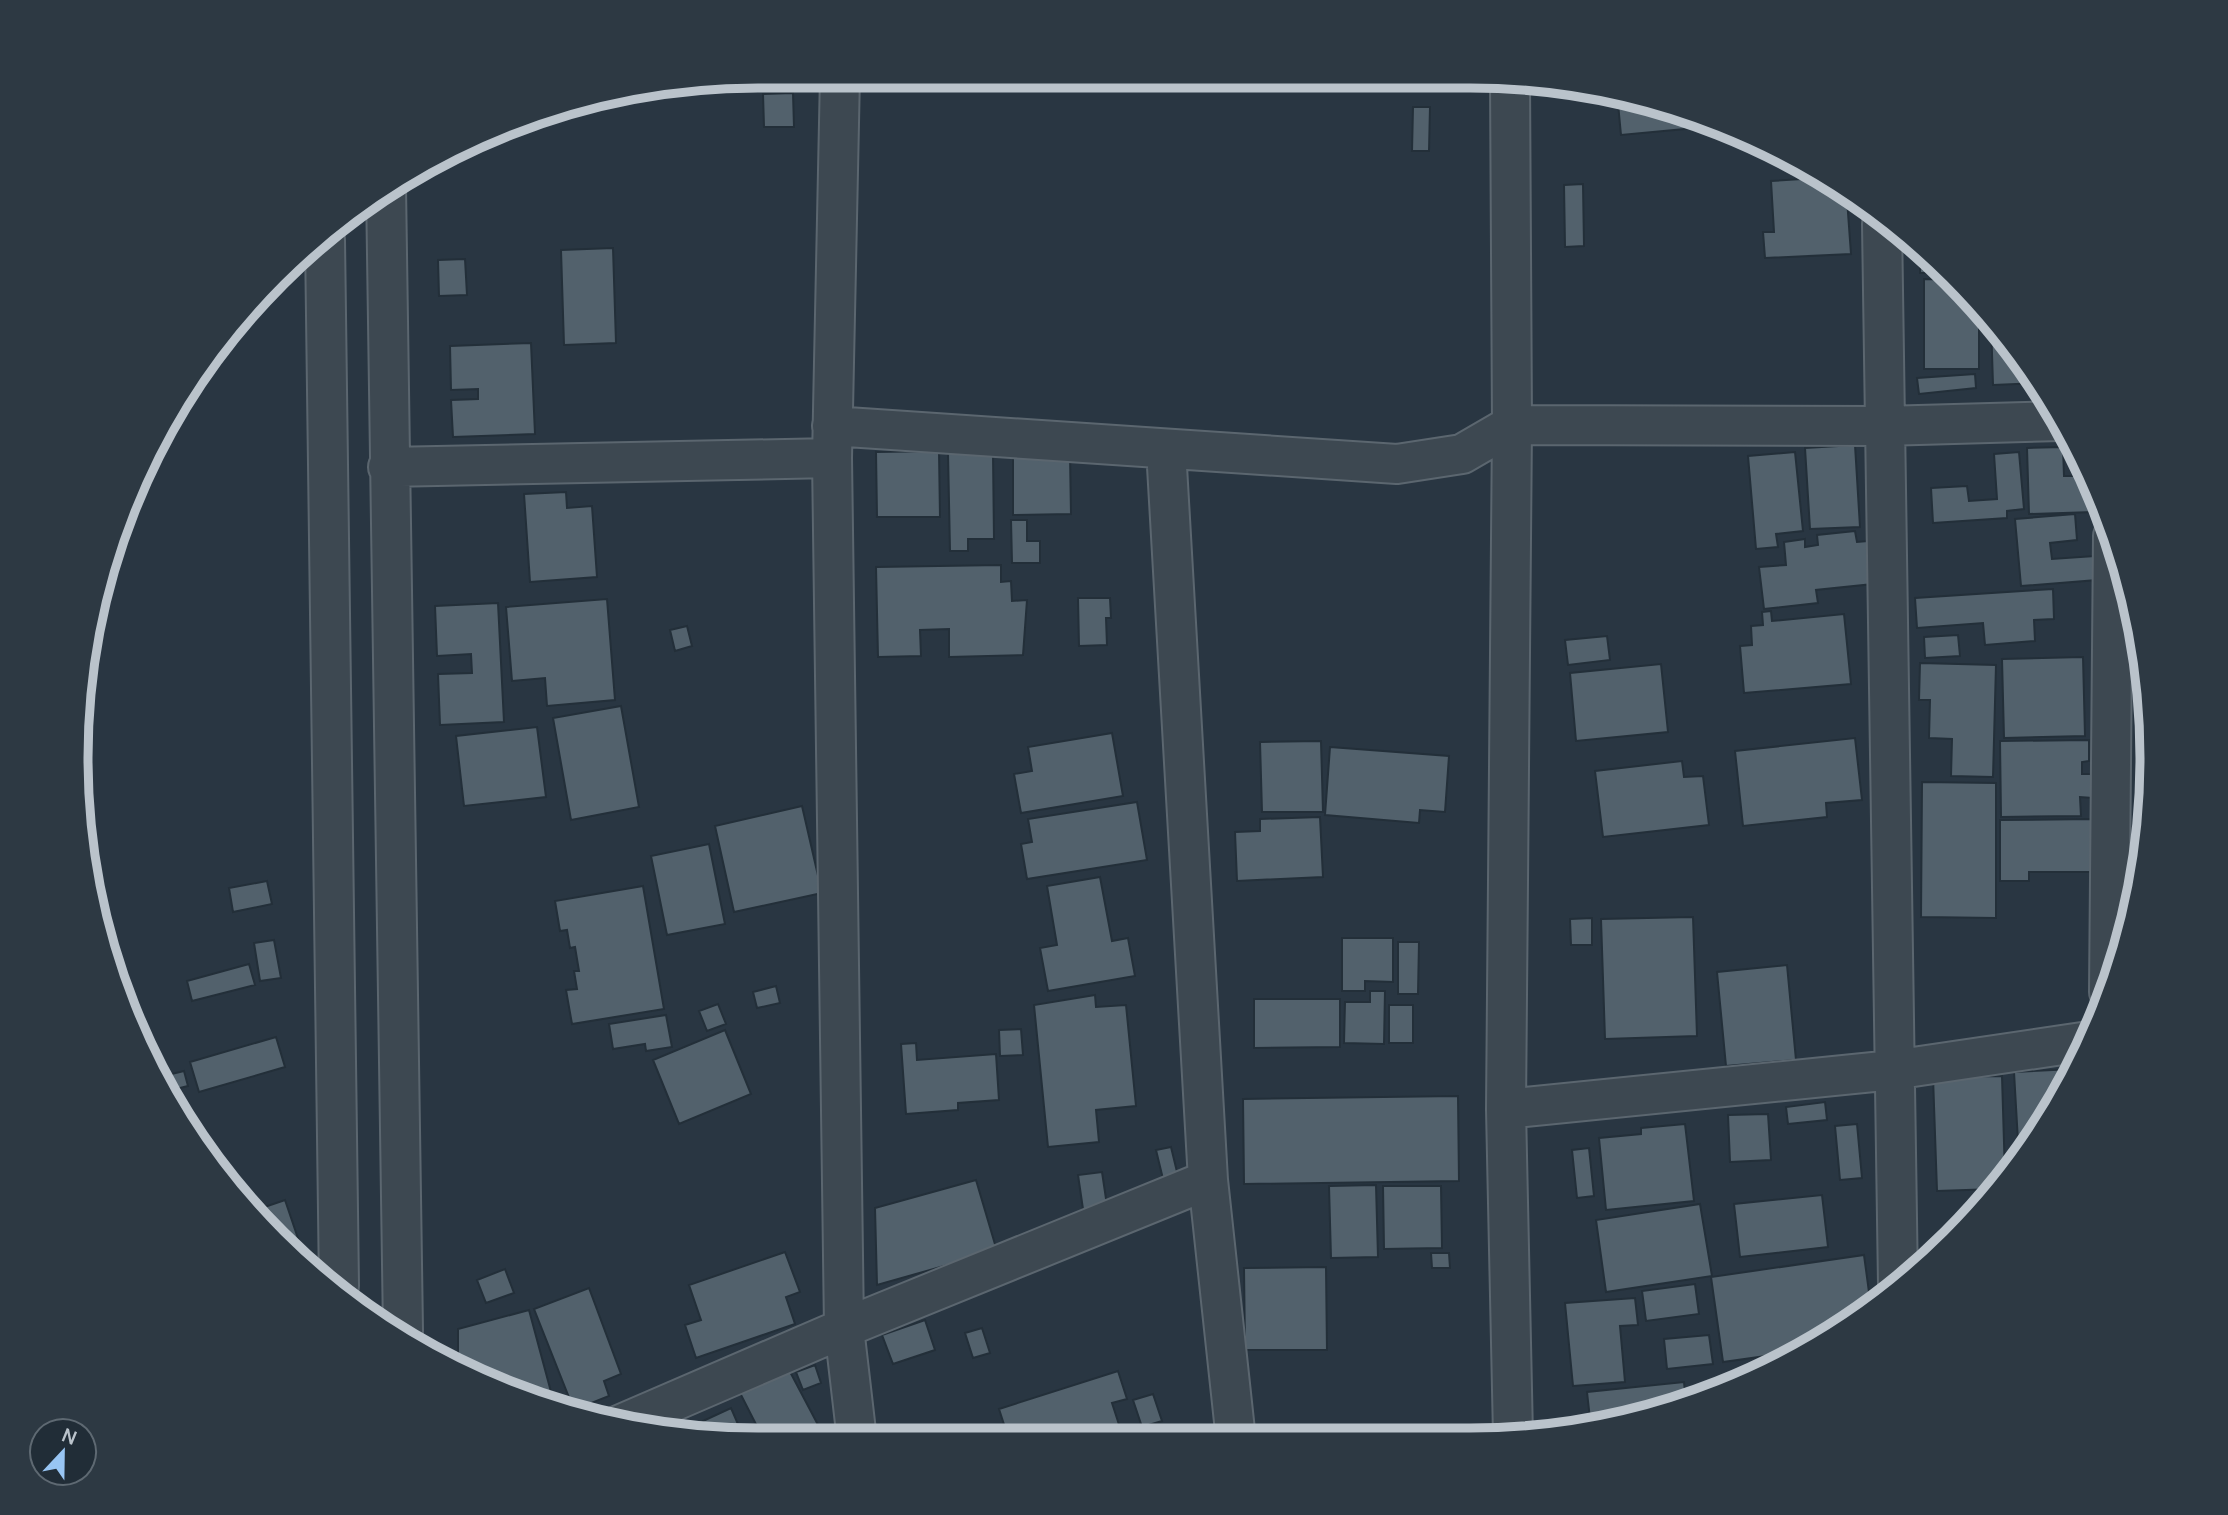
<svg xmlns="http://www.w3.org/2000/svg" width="2228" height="1515" font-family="Manrope,sans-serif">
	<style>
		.building { fill: #52616c; stroke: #232f39; stroke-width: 2 }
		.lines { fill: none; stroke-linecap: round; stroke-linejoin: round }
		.minor-casing { stroke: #5b666f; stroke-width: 42 }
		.minor { stroke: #3d4851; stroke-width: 38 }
		.rim { fill: none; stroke: #bac3cb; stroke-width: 9 }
	</style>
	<rect width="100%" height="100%" fill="#293642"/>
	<path class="building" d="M756 75H808L804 87 758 89Z
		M1228 75H1303V88L1229 91Z
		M793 93 794 127H764L763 94Z
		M1617 93 1705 123 1706 127 1621 135Z
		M1413 107H1430L1429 151H1412Z
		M1818 178 1847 199 1851 254 1765 258 1763 232H1774L1771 181Z
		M1583 184 1584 246 1565 247 1564 185Z
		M613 248 616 343 564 345 561 250Z
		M1920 251 1950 273H1920Z
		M465 259 467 295 439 296 438 260Z
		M1924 279 1957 280 1979 306V369H1924Z
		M1991 322 2038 378 2040 383 1993 385Z
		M531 343 535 434 453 437 451 400 478 399V389L451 390 450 346Z
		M1975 374 1976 388 1919 394 1917 378Z
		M1855 445 1860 527 1810 529 1805 448Z
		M2063 447 2064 476H2090L2093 482 2094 512 2029 514 2027 448Z
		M939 451 940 517H877L876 452Z
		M1795 452 1803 531 1776 534 1778 547 1756 549 1748 456Z
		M2019 452 2024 509 2007 511V518L1933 523 1931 488 1967 486 1969 501 1997 499 1994 454Z
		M948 453H993L994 539H968V551H950Z
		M1070 454 1071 514 1013 515V455Z
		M566 492 567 508 592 506 597 577 530 582 524 494Z
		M2075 514 2077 540 2050 543 2052 559 2095 556 2097 580 2021 586 2015 519Z
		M1011 520H1027V541H1040V563H1012Z
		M1855 531 1857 542 1868 541 1873 584 1816 590 1818 603 1764 609 1759 567 1786 565 1784 542 1805 539V547L1818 545 1817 535Z
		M1001 565V582L1011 581 1012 601 1027 600 1023 655 949 657V629L920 630 921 656 878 657 876 567Z
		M2053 589 2054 619 2034 620 2035 641 1985 645 1983 623 1917 628 1915 598Z
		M1078 598H1110L1111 618H1106L1107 645 1079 646Z
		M607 599 615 700 547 706 545 678 512 681 506 607Z
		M498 603 504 722 440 725 438 674 472 673 471 654 437 656 435 606Z
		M1771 611 1772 621 1844 614 1851 684 1744 693 1740 646 1752 645 1751 626 1763 625 1762 612Z
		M687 626 692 646 675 651 670 630Z
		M1958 635 1960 656 1925 658 1924 637Z
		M1607 636 1610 660 1568 665 1565 640Z
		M2083 657 2085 736 2004 738 2002 659Z
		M1920 663 1996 665 1993 777 1951 776 1952 739 1929 738 1930 700H1919Z
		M1661 664 1668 732 1576 741 1570 673Z
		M621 706 639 807 571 820 553 718Z
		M2149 722 2153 757 2149 785 2141 723Z
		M537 727 546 797 464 806 456 736Z
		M1112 733 1123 796 1021 813 1014 774 1032 771 1028 747Z
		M1855 738 1862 800 1826 803 1827 817 1743 826 1735 751Z
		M2089 740V761L2082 762V774H2093V798L2080 797 2081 816 2001 817 2000 741Z
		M1321 741 1323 812H1262L1260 742Z
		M1330 747 1449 756 1445 812 1420 810 1419 823 1325 815Z
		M1682 761 1684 777 1703 776 1709 825 1603 837 1595 771Z
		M1922 782 1996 783V918L1921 917Z
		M1137 802 1147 860 1027 879 1021 844 1032 842 1028 819Z
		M802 806 822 893 734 912 715 826Z
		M1320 817 1323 877 1237 881 1235 832 1260 831V819Z
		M2094 819 2095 872H2029V881H2000V820Z
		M709 844 725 924 667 935 651 856Z
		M2142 868 2140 890 2132 915 2127 870Z
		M1100 877 1112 941 1128 938 1135 976 1048 991 1040 948 1057 945 1047 886Z
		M267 881 272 904 233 912 229 888Z
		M643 886 664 1009 572 1024 566 990 577 989 574 971H579L575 947 570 948 567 930 560 931 555 901Z
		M1693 917 1697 1036 1605 1039 1601 919Z
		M1592 918V945H1571L1570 919Z
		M1342 938H1393V982L1365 981V991H1342Z
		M274 940 281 978 260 981 254 943Z
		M1398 942H1419L1418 994H1398Z
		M249 964 255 985 192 1001 187 981Z
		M1787 965 1796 1060 1726 1066 1717 972Z
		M776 986 780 1003 757 1008 753 992Z
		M1370 991H1385L1384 1044 1344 1043 1345 1002H1370Z
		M1095 995 1096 1007 1126 1005 1136 1106 1096 1110 1099 1142 1048 1147 1034 1005Z
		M1254 999H1340V1047L1254 1048Z
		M718 1004 726 1024 707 1031 699 1011Z
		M1389 1005H1413V1043H1389Z
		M666 1015 672 1047 646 1051 645 1044 613 1049 609 1024Z
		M1021 1029 1023 1055 1000 1056 999 1030Z
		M725 1030 751 1094 679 1124 653 1060Z
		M276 1037 285 1067 199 1092 190 1062Z
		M916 1043 917 1060 996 1054 999 1100 958 1103V1110L906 1114 901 1044Z
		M2074 1069 2038 1136 2019 1159 2014 1072Z
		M184 1071 188 1086 164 1092 159 1077Z
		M2002 1076 2005 1176 1995 1189 1937 1191 1933 1077Z
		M179 1092 183 1106 174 1108 166 1096Z
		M1458 1096 1459 1181 1244 1184 1243 1099Z
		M1825 1102 1827 1120 1788 1124 1786 1107Z
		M1768 1114 1771 1160 1730 1162 1728 1115Z
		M1685 1124 1694 1201 1606 1210 1599 1138 1641 1134V1128Z
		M1857 1124 1862 1178 1840 1180 1835 1126Z
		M1171 1147 1178 1176 1163 1179 1156 1150Z
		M1589 1148 1594 1196 1577 1198 1572 1150Z
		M1102 1172 1108 1212 1084 1216 1078 1175Z
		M976 1180 997 1251 877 1285 875 1208Z
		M1376 1185 1378 1257 1331 1258 1329 1186Z
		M1383 1186H1441L1442 1248 1384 1249Z
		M1822 1195 1828 1247 1740 1257 1734 1204Z
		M285 1200 306 1262 275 1240 253 1211Z
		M1700 1204 1712 1276 1606 1292 1596 1220Z
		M1975 1213 1960 1231 1958 1215Z
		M785 1252 800 1292 786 1297 795 1324 696 1358 685 1325 701 1320 689 1285Z
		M1431 1253H1449L1450 1268H1432Z
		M1864 1255 1871 1307 1850 1325 1801 1351 1723 1362 1711 1277Z
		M1326 1267 1327 1350H1245L1244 1268Z
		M505 1269 514 1293 486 1303 477 1280Z
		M1695 1284 1699 1314 1646 1321 1642 1291Z
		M589 1288 621 1374 604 1381 609 1396 574 1410 534 1309Z
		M1635 1298 1638 1325 1620 1326 1625 1382 1573 1386 1565 1303Z
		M529 1310 554 1403 458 1370V1329Z
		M925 1320 935 1350 893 1364 882 1335Z
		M982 1328 990 1353 973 1358 965 1333Z
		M1709 1335 1713 1364 1667 1369 1664 1339Z
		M815 1365 821 1383 803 1390 796 1372Z
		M788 1368 826 1440H764L740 1393Z
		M1118 1371 1127 1399 1112 1403 1124 1440H1009L999 1409Z
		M1684 1382 1686 1402 1591 1428 1587 1392Z
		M1153 1394 1162 1421 1142 1427 1133 1400Z
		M731 1408 744 1438 689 1433 706 1426 703 1421Z
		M1347 1426 1459 1427V1440H1347Z
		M1193 1431 1195 1440H1176L1175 1437Z"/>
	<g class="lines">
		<g class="minor-casing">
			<path id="minor" d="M840 75 832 458 844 1328 857 1440
				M1510 79 1512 425 1506 1109 1513 1436
				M386 187 403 1331
				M1882 224 1898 1285
				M325 240 339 1286
				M832 426 1397 464 1462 454 1512 425 1883 426 2061 421
				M1166 449 1208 1180 1236 1440
				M388 467 832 458
				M2109 992 2113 536
				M1506 1109 1893 1070 2089 1041
				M619 1425 844 1328 1208 1180"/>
		</g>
		<use href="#minor" class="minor"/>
	</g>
	<path d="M0 0H2228V1515H0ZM758 88H1470A670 670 0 0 1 2140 758V758A670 670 0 0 1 1470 1428H758A670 670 0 0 1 88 758V758A670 670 0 0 1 758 88Z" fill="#2d3943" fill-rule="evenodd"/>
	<path class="rim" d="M758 88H1470A670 670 0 0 1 2140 758V758A670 670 0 0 1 1470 1428H758A670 670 0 0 1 88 758V758A670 670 0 0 1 758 88Z"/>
	<g transform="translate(63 1452) rotate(22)"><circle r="33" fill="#212d37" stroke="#5e6972" stroke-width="2"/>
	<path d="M0-5L12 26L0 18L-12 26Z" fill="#98c5f3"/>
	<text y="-10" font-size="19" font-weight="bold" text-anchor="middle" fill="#bac3cb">N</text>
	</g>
</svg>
